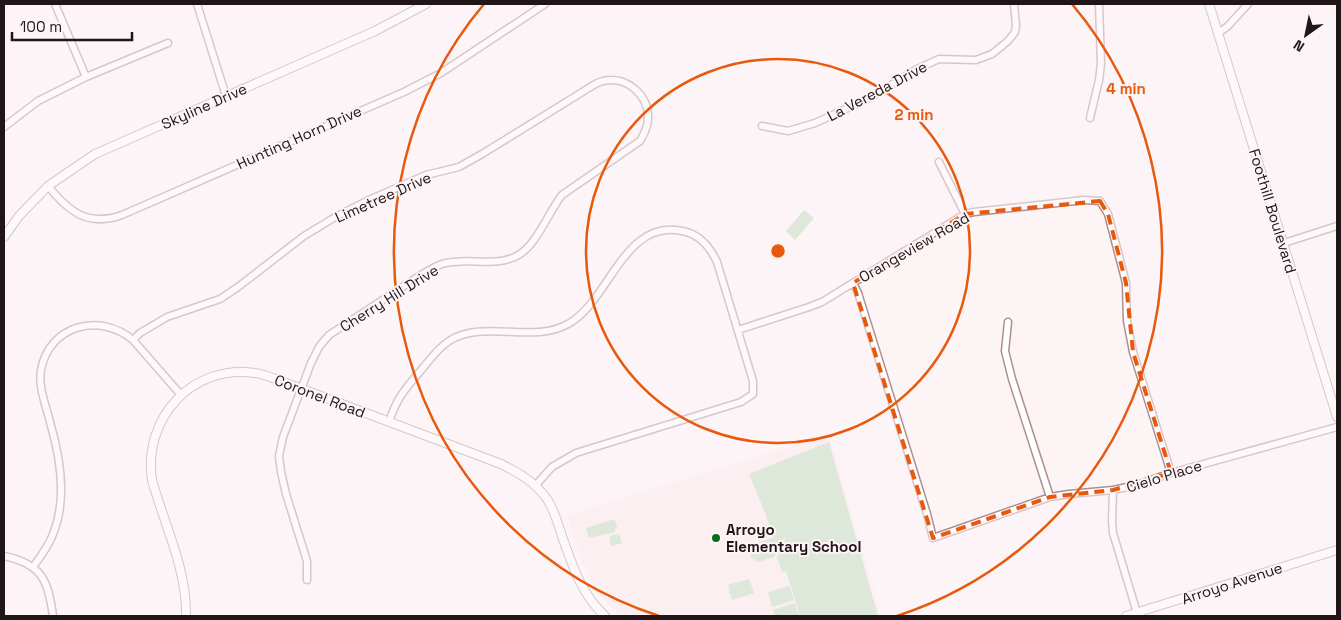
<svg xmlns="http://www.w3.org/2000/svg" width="1341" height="620" font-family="'Space Grotesk',sans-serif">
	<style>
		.built { fill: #fbe8ea }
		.green { fill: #b9d8b8 }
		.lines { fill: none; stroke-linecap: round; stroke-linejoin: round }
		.minor-casing { stroke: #af8e92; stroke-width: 9 }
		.tertiary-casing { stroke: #af8e92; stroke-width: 10 }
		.minor { stroke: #fff; stroke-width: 6 }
		.tertiary { stroke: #fff; stroke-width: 8 }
		.marked { fill: none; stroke: #e8590c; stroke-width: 4; stroke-dasharray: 10 6; stroke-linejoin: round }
		.ring { fill: none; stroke: #e8590c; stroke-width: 2.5 }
		.poi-dot { fill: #0d6c18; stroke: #fcf4f5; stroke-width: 2 }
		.labels { text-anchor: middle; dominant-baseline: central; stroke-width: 4; stroke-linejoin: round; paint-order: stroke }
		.street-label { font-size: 15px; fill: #221517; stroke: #fcf4f5 }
		.poi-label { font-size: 15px; font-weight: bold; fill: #221517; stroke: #fcf4f5; text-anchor: start }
		.centre { fill: #e8590c; stroke: #fcf4f5; stroke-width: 2.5 }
		.ring-label { font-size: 15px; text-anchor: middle; font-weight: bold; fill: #e8590c; stroke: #fcf4f5; stroke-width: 4; stroke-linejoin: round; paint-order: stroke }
	</style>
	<rect width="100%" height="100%" fill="#fcf4f5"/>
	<path class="built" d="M829 435 881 616H621L598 594 581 561 567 515Z"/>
	<path class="green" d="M804 210 814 218 795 240 786 231Z
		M829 442 878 616H800L786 571 782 572 777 557 786 537 784 538 774 557 758 562 751 558 750 553 745 554 743 546 773 538 766 515 749 474Z
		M615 519 617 528 615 529V532L589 538 586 528Z
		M619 534 622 543 611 546 609 540 611 539 610 536Z
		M749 579 754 593 732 600 728 585Z
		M789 586 794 600 772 607 768 592Z
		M795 603 799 616H775L773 610Z"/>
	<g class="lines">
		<g class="minor-casing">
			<path id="minor" d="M55 4 86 77
				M197 4 226 96
				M1218 33 1227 27 1248 4
				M1090 118 1099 80 1101 64 1099 4
				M762 126 788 131 815 123 870 98 917 69 939 59 976 60 992 54 1008 41 1015 32 1016 25 1014 4
				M4 127 38 101 86 77 168 43
				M939 162 965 214
				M48 186C69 212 88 227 122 215L404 92 441 73 545 4
				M1284 243 1337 226
				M853 283 858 293 927 514 933 538 1050 497 1069 494 1113 490 1137 485 1171 473 1337 427
				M1008 322 1005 351 1012 379 1050 497
				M738 330 809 307 822 302 965 214 974 212 1084 200 1100 201 1108 214 1126 283 1127 321 1133 352 1171 473
				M133 340 140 333 167 317 220 299 238 287 304 236 337 216 371 199 426 175 459 167 482 154 592 86C595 84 599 82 603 81 627 76 649 95 648 119 648 127 644 134 640 141L562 195C548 213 538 242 520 254 498 269 467 256 442 264 426 270 411 282 396 291 374 306 352 320 329 335L319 347 311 363 283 437 279 456 281 472 286 494 307 561V580
				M389 422C397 397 406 388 423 368 431 358 438 348 449 341 483 319 532 344 568 324 609 302 624 218 682 231 700 234 710 247 717 262L753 381V394L741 402 576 453 552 467 535 486
				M1113 490 1112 521 1113 533 1137 613
				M4 556C42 564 48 580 53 616
				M33 567C40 557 49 546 53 534 67 500 60 456 50 422 46 405 38 388 41 370 49 325 100 312 133 340L181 395"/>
		</g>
		<g class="tertiary-casing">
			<path id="tertiary" d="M1209 4 1337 417
				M4 237 19 216 48 186 95 154 375 31 426 4
				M186 616C187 569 164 524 152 480 143 419 191 364 255 373 264 374 272 378 281 381L501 464C519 473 535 482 547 499 555 511 558 525 563 539 573 567 582 595 605 616
				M1126 616 1337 550"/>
		</g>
		<use href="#minor" class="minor"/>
		<use href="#tertiary" class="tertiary"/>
	</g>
	<path d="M0 0H1341V620H0ZM1100 201 1108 214 1126 283 1133 352 1171 473 1113 490 1050 497 933 538 853 283 965 214Z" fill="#fcf4f5" fill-opacity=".55" fill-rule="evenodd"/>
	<path class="marked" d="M1100 201 1108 214 1126 283 1133 352 1171 473 1113 490 1050 497 933 538 853 283 965 214Z"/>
	<g class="ring">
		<circle cx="778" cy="251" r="192"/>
		<path d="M659 616A384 384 0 0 1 484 4M1072 4A384 384 0 0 1 897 616"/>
	</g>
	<circle class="poi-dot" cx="716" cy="538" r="5"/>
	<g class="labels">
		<g class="street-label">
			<text transform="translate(877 91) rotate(-28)">La Vereda Drive</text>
			<text transform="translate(204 106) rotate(-24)">Skyline Drive</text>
			<text transform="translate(299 137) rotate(-24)">Hunting Horn Drive</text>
			<text transform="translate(383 197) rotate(-24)">Limetree Drive</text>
			<text transform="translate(1273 211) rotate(73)">Foothill Boulevard</text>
			<text transform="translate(914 247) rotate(-30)">Orangeview Road</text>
			<text transform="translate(389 298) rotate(-32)">Cherry Hill Drive</text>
			<text transform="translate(320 396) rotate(21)">Coronel Road</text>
			<text transform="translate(1164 476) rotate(-17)">Cielo Place</text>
			<text transform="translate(1232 583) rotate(-18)">Arroyo Avenue</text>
		</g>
		<g class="poi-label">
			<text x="726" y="529">Arroyo<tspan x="726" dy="17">Elementary School</tspan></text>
		</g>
	</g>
	<circle cx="778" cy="251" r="8" class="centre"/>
	<g class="ring-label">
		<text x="1126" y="94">4 min</text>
		<text x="914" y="120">2 min</text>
	</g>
	<rect width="1341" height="620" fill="none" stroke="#221517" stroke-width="10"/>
	<g transform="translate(1306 35) rotate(213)" stroke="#fcf4f5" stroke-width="4" paint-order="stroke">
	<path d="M0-4L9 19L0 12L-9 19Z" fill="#221517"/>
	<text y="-8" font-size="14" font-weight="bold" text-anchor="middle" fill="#221517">N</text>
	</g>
	<path d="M12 32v8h120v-8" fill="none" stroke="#221517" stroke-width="2.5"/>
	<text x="20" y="32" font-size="15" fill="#221517" stroke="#fcf4f5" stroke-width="4" paint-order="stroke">100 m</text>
</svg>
